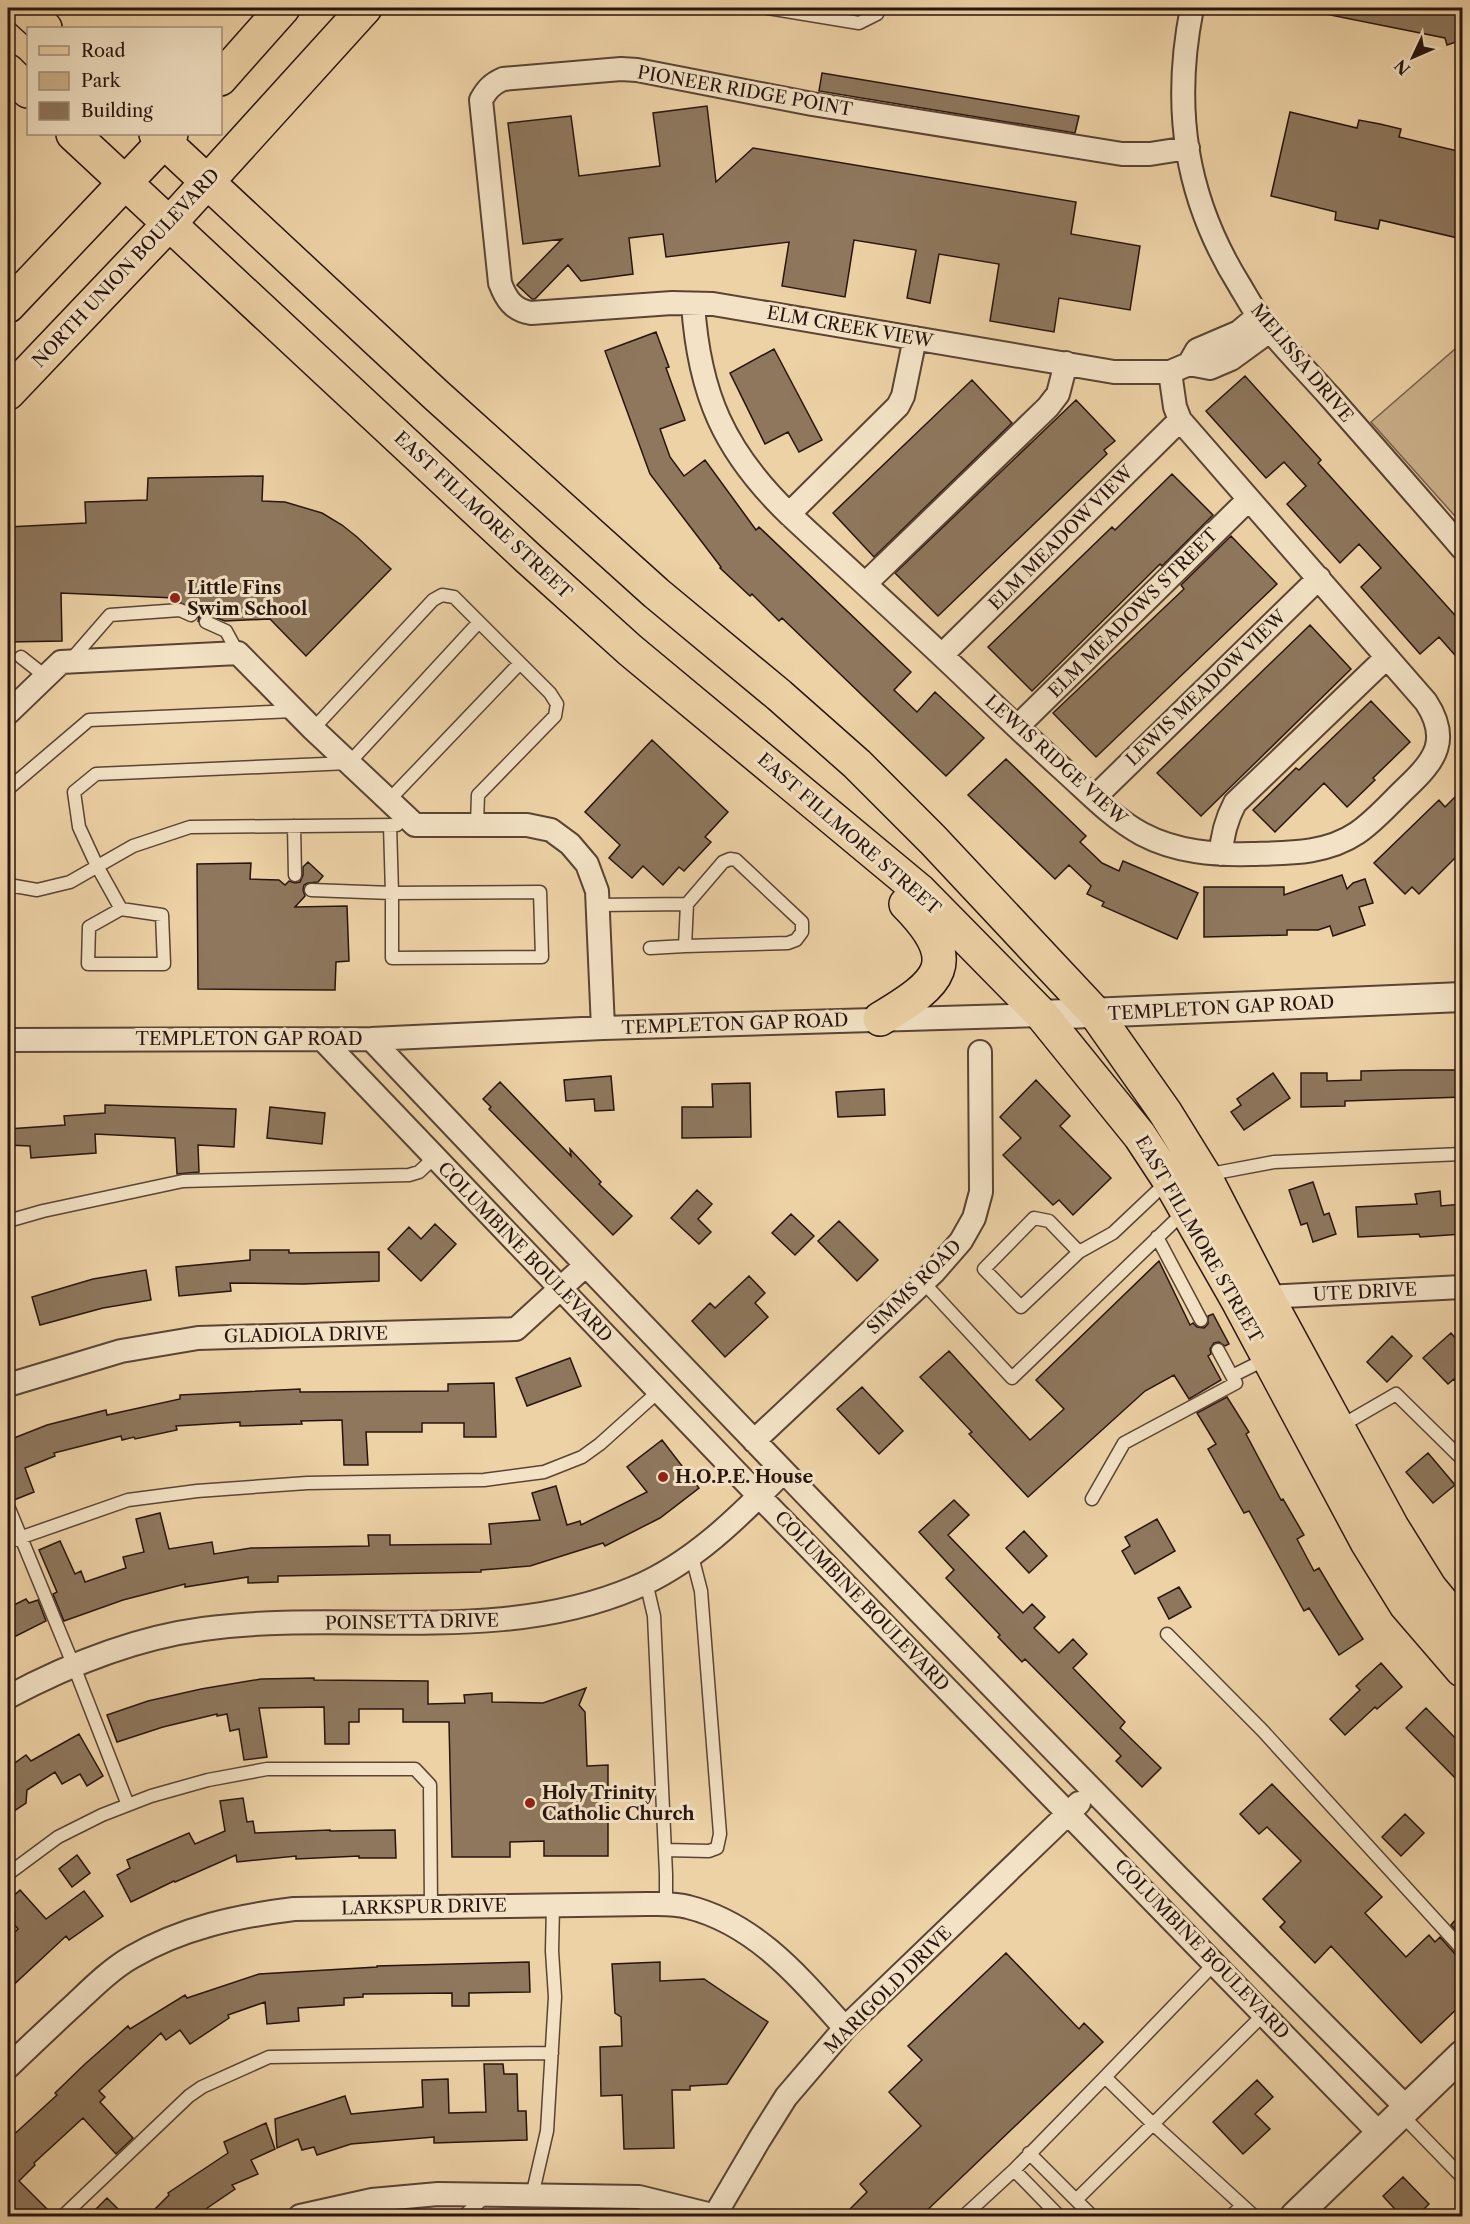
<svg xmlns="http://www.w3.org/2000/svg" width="1470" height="2224" font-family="'Libre Caslon Text',serif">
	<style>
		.green { fill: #ccb28c; stroke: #7a634d; stroke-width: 1.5 }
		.building { fill: #8e775d; stroke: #28140e; stroke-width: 1.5 }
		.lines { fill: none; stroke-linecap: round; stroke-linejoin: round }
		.service-casing { stroke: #594434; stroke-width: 15 }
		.minor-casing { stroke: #594434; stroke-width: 26 }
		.tertiary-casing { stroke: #594434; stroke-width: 32 }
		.primary-casing { stroke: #28140e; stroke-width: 36 }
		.service { stroke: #f3e2c5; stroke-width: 12 }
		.minor { stroke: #f3e2c5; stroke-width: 22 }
		.tertiary { stroke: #f3e2c5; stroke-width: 28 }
		.primary { stroke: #edd2a6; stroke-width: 33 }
		.poi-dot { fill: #8f2418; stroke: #f3e2c5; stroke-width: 2 }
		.labels { text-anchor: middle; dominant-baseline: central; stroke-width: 6; stroke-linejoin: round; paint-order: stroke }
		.street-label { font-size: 18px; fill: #28140e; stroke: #f3e2c5 }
		.poi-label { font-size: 18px; font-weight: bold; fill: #28140e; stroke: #f3e2c5; text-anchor: start }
	</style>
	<rect width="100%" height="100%" fill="#edd2a6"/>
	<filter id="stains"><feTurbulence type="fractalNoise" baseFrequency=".00333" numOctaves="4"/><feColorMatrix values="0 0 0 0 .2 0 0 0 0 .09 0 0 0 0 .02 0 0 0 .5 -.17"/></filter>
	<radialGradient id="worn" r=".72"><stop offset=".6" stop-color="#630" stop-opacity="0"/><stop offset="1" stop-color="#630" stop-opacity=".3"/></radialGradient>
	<path class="green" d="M1462 343V524L1371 422Z"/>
	<path class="building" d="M1331 8H1462V40L1447 45 1445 38 1330 15Z
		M822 73 1079 116 1075 133 819 91Z
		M707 106 716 182 753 148 1076 202 1071 234 1140 246 1130 310 1059 298 1054 332 990 321 999 264 939 254 930 303 907 298 916 250 854 240 845 297 782 286 789 242 666 257 663 234 629 238 633 274 581 281 568 265 535 299H532L517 285 562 239 523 244 508 123 571 116 579 176 660 166 653 113Z
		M1290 112 1357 128 1359 120 1380 124 1401 129 1399 137 1462 152V219L1458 238 1380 220 1378 229 1335 220 1336 212 1271 196Z
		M656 332 669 367 666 368 685 420 660 429 670 457 684 476 705 460 756 530 759 527 911 672 894 690 917 712 935 692 984 738 946 776 782 618 779 621 752 594 750 596 720 568 721 567 650 474 605 351Z
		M774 349 822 440 799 452 788 432 765 444 730 373Z
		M1245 376 1321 460 1318 463 1462 623V663L1439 637 1420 654 1361 587 1381 568 1359 544 1340 563 1287 504 1306 486 1284 462 1266 478 1206 411Z
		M972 380 1012 423 874 557 833 513Z
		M1076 400 1115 441 1104 450 1107 454 938 616 895 573Z
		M1172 474 1213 515 1162 566 1160 564 1032 691 988 647 1112 527 1115 530Z
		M263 476 262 501 285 502 322 513 342 525 357 537 391 569 306 656 270 619 225 621 206 614 201 616 198 622 199 615 197 610 178 602 175 598 61 593 62 641 8 642V527L86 523 85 502 147 500 148 478Z
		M1231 536 1277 584 1096 757 1053 713 1184 589 1181 585Z
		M1310 625 1351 669 1201 816 1157 773Z
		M1371 701 1410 742 1373 778 1375 780 1347 807 1324 783 1275 832 1253 810 1296 768 1299 770Z
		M652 740 728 812 705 837 711 842 684 871 679 867 663 885 643 866 632 878 609 858 620 845 585 812Z
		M1006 759 1086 836 1080 842 1102 863 1119 871 1123 861 1198 893 1177 939 1102 906 1104 902 1087 894 1091 886 1069 865 1055 879 968 795Z
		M1462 790V851L1419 894 1412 887 1405 894 1374 863 1439 800 1445 807Z
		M308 862 323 876 318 882 308 883 304 885 303 890 305 896 295 907 347 906 349 961 336 962 335 990 198 989 197 864 251 863 250 879 279 880 285 885 289 881 295 883 300 882 303 875V867Z
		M1342 875 1347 889 1353 883 1365 879 1373 903 1359 907 1365 925 1333 936 1330 926 1318 930H1287V935L1204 937V887H1284V895Z
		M1404 1070H1462V1097L1345 1101V1106L1301 1107V1073H1327V1081L1361 1080V1071Z
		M1273 1073 1290 1098 1244 1130 1231 1112 1241 1105 1237 1099Z
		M611 1076 614 1110 595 1111 594 1099 566 1101 564 1080Z
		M1036 1080 1070 1116 1060 1126 1111 1178 1073 1215 1059 1200 1053 1205 1003 1155 1021 1138 1000 1117Z
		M500 1082 571 1156 570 1149 601 1182 599 1184 632 1216 613 1235 489 1109 491 1107 483 1099Z
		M750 1083 751 1137 682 1138V1107H713L712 1084Z
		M884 1089 885 1115 838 1117 836 1092Z
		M105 1105 236 1109 234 1147 198 1145 199 1172 177 1174 175 1138 95 1134 96 1153 31 1158 30 1146 8 1145V1129L65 1125 64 1116 105 1113Z
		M270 1107 325 1113 322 1144 267 1138Z
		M1313 1182 1324 1215 1329 1213 1336 1234 1313 1242 1307 1223 1301 1225 1289 1190Z
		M697 1190 712 1204 698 1219 711 1232 699 1244 671 1218Z
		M1440 1191 1441 1206 1462 1204V1234L1420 1237 1419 1234 1358 1237 1356 1207 1417 1204 1415 1194Z
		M791 1214 814 1236 795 1255 772 1233Z
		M839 1221 878 1260 857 1281 818 1241Z
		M435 1224 456 1244 421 1281 388 1249 409 1227 421 1239Z
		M250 1250H289V1253L379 1252V1281L303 1284 230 1283 231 1291 179 1296 176 1267 250 1260Z
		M1159 1261 1190 1325 1193 1323 1197 1327 1204 1328 1208 1324V1316L1213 1314 1229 1344 1225 1346 1219 1342 1214 1343 1210 1349 1211 1354 1208 1356 1221 1380 1189 1399 1174 1375 1145 1391 1028 1497 969 1434 972 1432 920 1377 949 1351 1030 1440 1064 1409 1036 1380Z
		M146 1270 151 1300 103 1308 40 1325 32 1297 93 1279Z
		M749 1276 765 1293 755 1303 768 1317 725 1357 692 1321 710 1303 715 1308Z
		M1451 1333 1462 1346V1389L1454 1379 1448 1384 1423 1358Z
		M1392 1336 1412 1356 1387 1382 1367 1362Z
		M570 1358 581 1386 527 1406 516 1378Z
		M494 1383 496 1437H464V1423H422V1432H366L368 1465H344L342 1420 301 1421 302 1424 240 1426V1422L176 1426 177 1430 135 1439 134 1437 122 1440 121 1436 54 1453 55 1456 25 1468 34 1492 14 1500 8 1483V1426L14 1438 47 1425 106 1410 107 1415 180 1399V1395L300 1389V1392L448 1391V1384Z
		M862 1387 903 1431 879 1454 837 1409Z
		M1227 1397 1249 1432 1246 1434 1281 1500 1283 1499 1304 1535 1297 1539 1314 1571 1319 1568 1338 1600 1363 1639 1339 1655 1309 1608 1304 1611 1249 1511 1244 1513 1208 1449 1216 1444 1197 1413Z
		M662 1440 699 1488 660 1518 605 1546 603 1543 530 1566 481 1570V1572L278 1576V1582L248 1583V1577L185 1587V1584L123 1600 64 1621 53 1594 57 1592 39 1550 60 1541 75 1574 81 1571 85 1582 126 1568 123 1557 144 1552 136 1519 160 1513 169 1549 212 1542 214 1554 251 1548 369 1546 368 1535H390V1545L491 1544 489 1524 540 1520 532 1493 556 1486 567 1525 580 1521 581 1525 647 1492 627 1467Z
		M1428 1453 1455 1485 1433 1503 1406 1472Z
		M954 1500 969 1515 948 1535 1023 1613 1032 1604 1045 1617 1034 1628 1059 1653 1073 1639 1087 1654 1073 1668 1125 1722 1120 1728 1161 1768 1142 1787 1116 1761 1121 1756 1025 1659 1022 1662 998 1637 1000 1635 946 1578 954 1570 919 1532Z
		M1157 1519 1175 1551 1135 1574 1122 1551 1130 1546 1125 1537Z
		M1024 1531 1047 1556 1029 1573 1006 1548Z
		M1179 1587 1191 1607 1169 1619 1158 1598Z
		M26 1599 29 1603 38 1600 46 1621 8 1640V1608Z
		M1381 1663 1402 1687 1377 1709 1375 1707 1345 1735 1330 1719 1360 1690 1356 1686Z
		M314 1678V1680L428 1681V1704L465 1703 464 1695 492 1693V1702L543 1703 586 1688 579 1705 585 1712 587 1766 608 1765V1856H544V1841L510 1842V1857H452L449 1722H403V1709H359V1722H349V1744H325L324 1707 259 1708 267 1757 244 1760 239 1729 230 1731 227 1714 217 1716V1714L163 1727 117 1742 107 1715 148 1701 201 1689 261 1679Z
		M1426 1708 1462 1745V1785L1406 1728Z
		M79 1734 103 1776 87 1786 80 1774 62 1784 55 1772 27 1790 26 1803 8 1815V1768L26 1755 31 1761Z
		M1272 1784 1382 1897 1365 1913 1406 1957 1429 1935 1435 1942 1440 1937 1456 1955 1462 1957V2004L1421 2043 1331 1946 1315 1963 1280 1927 1285 1922 1263 1899 1301 1861 1267 1827 1259 1834 1240 1814Z
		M243 1798 247 1822 253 1821 255 1833 330 1830V1831L395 1830 396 1858H359V1856L296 1859V1856L237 1862 236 1855 175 1882 174 1881 131 1902 117 1875 130 1868 127 1860 189 1833 195 1844 225 1831 220 1801Z
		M1405 1814 1424 1833 1401 1856 1382 1837Z
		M77 1855 90 1873 72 1887 59 1869Z
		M20 1890 46 1919 84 1891 103 1916 69 1940 66 1936 8 1990V1939L18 1929 8 1917V1901Z
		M1462 1912V1937L1451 1925Z
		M1006 1953 1079 2029 1084 2023 1103 2042 920 2217H842L867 2192 860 2184 921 2126 889 2092 922 2060 908 2046Z
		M529 1962 530 1992 469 1993V2006H452V1993L363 1994V1997L344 1998V2005L298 2008 299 2021 267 2024 265 2002 228 2015 229 2018 190 2044 180 2030 166 2040 161 2033 99 2091 105 2097 100 2102 133 2138 116 2154 83 2118 34 2163 35 2165 19 2181 55 2217H21L8 2203V2140L57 2095 55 2093 85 2064 128 2026 130 2029 185 1995 187 1998 259 1974 377 1967V1966Z
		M660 1962V1981L704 1979 768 2022 727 2084 690 2086V2090H672L674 2148 624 2149 622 2095 601 2096 600 2047 622 2046 621 2017 615 2013 612 1964Z
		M484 2064H503L504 2074H517L518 2111H526L527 2140 434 2143V2137L351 2144 317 2155 314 2147 302 2150 298 2139 277 2148 275 2119 345 2096 351 2114 423 2107 422 2080 448 2079 449 2113 486 2112Z
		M1257 2080 1273 2097 1255 2114 1270 2129 1243 2154 1213 2122Z
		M266 2123 275 2149 251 2160 258 2174 232 2185 235 2189 194 2217H147L169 2195 168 2193 228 2153 224 2142Z
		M1403 2177 1429 2204 1416 2217H1402L1383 2196Z
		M107 2198 126 2217H88Z"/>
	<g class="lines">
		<g class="service-casing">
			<path id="service" d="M768 8 859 23 877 14 880 8
				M206 622 226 631 238 653
				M21 657 45 676
				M70 661 110 615 180 610 191 615
				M313 729 433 600 442 595 454 597 550 693 557 704 555 716 478 795 477 824
				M8 789 89 720 294 711
				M389 800 520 663
				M294 826 295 875
				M8 890 9 885 37 890 70 882 133 846 190 827 397 825
				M311 890 392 893V958L542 957 540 892 392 893 390 825
				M598 905 687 904 685 946 788 943 796 940 802 932V922L736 860 730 859 723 862 687 904
				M121 909 162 915 164 964H88L89 927 121 909 97 866 79 827 74 792 96 774 349 763 479 622
				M650 948 685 946
				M1205 1175 1274 1162 1462 1154
				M8 1221 43 1211 183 1181 409 1175 419 1172 435 1157
				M1157 1237 1201 1320
				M1079 1252 1049 1221 1034 1218 984 1269 1021 1307 1079 1252 1113 1233 1168 1181
				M923 1282 1012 1378 1185 1211
				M1218 1350 1232 1376 1266 1359
				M1339 1427 1396 1394 1462 1459
				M1092 1499 1124 1443 1236 1383 1232 1376
				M8 1506 73 1664 128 1805
				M8 1542 128 1500 197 1491 307 1483 484 1480 544 1472 582 1457 600 1444 659 1391
				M646 1582 654 1616 666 1874V1905
				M1167 1634 1262 1730 1462 1949
				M665 1850 709 1851 717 1848 720 1834 701 1591 694 1564 690 1555
				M8 1874 58 1837 102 1815 151 1796 208 1780 267 1769H415L430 1785 431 1907
				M1105 2077 1215 1963
				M1401 2114 1462 2177
				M1029 2153 1076 2200
				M1014 2170 1105 2077 1153 2124 1264 2014
				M532 2196 547 2131 555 1997 552 1951 553 1905
				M63 2216 189 2096 202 2087 269 2057 552 2053
				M464 2216 487 2195
				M964 2216 1014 2170 1059 2216
				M1092 2216 1076 2200 1153 2124 1254 2216
				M1231 2216 1242 2206"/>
		</g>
		<g class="minor-casing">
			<path id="minor" d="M1192 8C1172 108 1185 198 1240 286 1246 296 1252 307 1259 317 1281 345 1307 371 1331 398 1375 448 1419 498 1462 548
				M1188 148 1150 154H1122L812 104 637 70 621 69 503 79C492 84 487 89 481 100L500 283C506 299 513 310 531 313L672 303 713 304 1114 372H1170L1189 364 1210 368 1231 359 1271 330
				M693 304C699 394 724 451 789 514 850 571 912 626 972 684 1003 714 1035 744 1068 774 1091 795 1114 819 1142 834 1176 852 1214 855 1252 854 1288 853 1326 854 1357 833 1375 821 1391 802 1407 787 1436 760 1450 739 1426 702L1180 420 1175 407 1170 372
				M1189 364 1197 350 1239 332 1258 316
				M789 514 898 406 903 396 915 338
				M865 584 1048 407 1058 394 1066 363
				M942 655 1180 420
				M8 713 61 662 238 653 313 729 415 825H527L551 830 570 844 587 864 597 891 603 1028
				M1017 727 1249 499
				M1094 798 1319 578
				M1221 854C1222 835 1226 820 1235 803L1387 657
				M371 1039C712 1399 1056 1757 1407 2108
				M8 1040 371 1039 603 1028 1042 1015
				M323 1040 759 1496 1380 2134
				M1267 1297 1462 1287
				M8 1385 121 1351 198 1338 516 1329 586 1265
				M754 1441 934 1272 961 1241 974 1218 981 1192 980 1052
				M8 1697C68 1665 135 1638 203 1629 346 1609 497 1646 634 1588 692 1564 740 1516 783 1472
				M8 2067C30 2046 52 2025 75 2004 92 1988 111 1969 132 1957 182 1928 237 1916 294 1909L647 1904C660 1904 675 1903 688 1907 756 1924 800 1978 845 2028
				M715 2215 759 2140 786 2097 845 2028 1079 1803
				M300 2216 372 2200 438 2194 639 2197 716 2216"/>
		</g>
		<g class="tertiary-casing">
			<path id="tertiary" d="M1042 1015 1462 997
				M1295 2216 1462 2055"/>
		</g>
		<g class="primary-casing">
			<path id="primary" d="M23 8 45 28
				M8 71 28 91
				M220 79 283 8
				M73 134 528 558 630 650 920 891 1042 1015 1140 1136 1169 1180 1237 1299 1367 1542 1406 1605 1462 1670
				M156 134 435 394 656 593 779 695 857 764 933 840 1096 1014 1165 1112 1204 1175 1267 1297 1392 1527 1430 1588 1462 1627
				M8 306 171 134
				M8 393 169 224 365 8
				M880 1019C940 983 964 963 906 904"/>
		</g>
		<use href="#service" class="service"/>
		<use href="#minor" class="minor"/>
		<use href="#tertiary" class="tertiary"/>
		<use href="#primary" class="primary"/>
	</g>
	<g class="poi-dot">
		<circle cx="175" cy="598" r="6"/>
		<circle cx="663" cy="1477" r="6"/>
		<circle cx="530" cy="1803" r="6"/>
	</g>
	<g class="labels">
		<g class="street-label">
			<text transform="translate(745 91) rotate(10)">PIONEER RIDGE POINT</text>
			<text transform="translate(126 268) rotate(-47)">NORTH UNION BOULEVARD</text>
			<text transform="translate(850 327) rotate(10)">ELM CREEK VIEW</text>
			<text transform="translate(1302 363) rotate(50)">MELISSA DRIVE</text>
			<text transform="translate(483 515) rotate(43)">EAST FILLMORE STREET</text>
			<text transform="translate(1061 538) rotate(-45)">ELM MEADOW VIEW</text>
			<text transform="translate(1133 613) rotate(-45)">ELM MEADOWS STREET</text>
			<text transform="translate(1206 688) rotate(-44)">LEWIS MEADOW VIEW</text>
			<text transform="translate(1056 760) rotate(42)">LEWIS RIDGE VIEW</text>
			<text transform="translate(849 834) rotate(41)">EAST FILLMORE STREET</text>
			<text transform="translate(1221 1008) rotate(-3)">TEMPLETON GAP ROAD</text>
			<text transform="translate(735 1024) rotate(-2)">TEMPLETON GAP ROAD</text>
			<text x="249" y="1039">TEMPLETON GAP ROAD</text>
			<text transform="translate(1199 1239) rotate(60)">EAST FILLMORE STREET</text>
			<text transform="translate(525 1252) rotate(46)">COLUMBINE BOULEVARD</text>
			<text transform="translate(914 1287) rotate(-45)">SIMMS ROAD</text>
			<text transform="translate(1365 1292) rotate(-3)">UTE DRIVE</text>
			<text transform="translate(306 1335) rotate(-1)">GLADIOLA DRIVE</text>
			<text transform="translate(862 1601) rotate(46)">COLUMBINE BOULEVARD</text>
			<text transform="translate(412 1622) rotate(-1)">POINSETTA DRIVE</text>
			<text transform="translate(424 1907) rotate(-1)">LARKSPUR DRIVE</text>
			<text transform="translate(1202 1949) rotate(46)">COLUMBINE BOULEVARD</text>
			<text transform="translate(888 1990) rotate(-45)">MARIGOLD DRIVE</text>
		</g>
		<g class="poi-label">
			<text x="187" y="588">Little Fins<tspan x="187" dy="21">Swim School</tspan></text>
			<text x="675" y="1477">H.O.P.E. House</text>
			<text x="542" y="1793">Holy Trinity<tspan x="542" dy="21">Catholic Church</tspan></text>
		</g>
	</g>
	<rect width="1470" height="2224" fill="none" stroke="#edd2a6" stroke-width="30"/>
	<rect x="9" y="9" width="1452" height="2206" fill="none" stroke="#28140e" stroke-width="3"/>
	<rect x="15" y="15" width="1440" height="2194" fill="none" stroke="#28140e" stroke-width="1.5"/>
	<rect x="27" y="27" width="195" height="108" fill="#f3e2c5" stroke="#a2907c" stroke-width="1.5"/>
	<rect x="39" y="46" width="30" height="9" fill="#edd2a6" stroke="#a2907c" stroke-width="1.5"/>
	<text x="81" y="57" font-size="18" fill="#28140e">Road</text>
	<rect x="39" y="72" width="30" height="18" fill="#ccb28c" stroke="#a2907c" stroke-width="1.5"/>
	<text x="81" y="87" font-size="18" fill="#28140e">Park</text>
	<rect x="39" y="102" width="30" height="18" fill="#8e775d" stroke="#a2907c" stroke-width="1.5"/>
	<text x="81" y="117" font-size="18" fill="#28140e">Building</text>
	<g transform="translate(1413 57) rotate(226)" stroke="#f3e2c5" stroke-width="4.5" paint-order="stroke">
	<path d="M0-4.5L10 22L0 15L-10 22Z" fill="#28140e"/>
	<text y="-9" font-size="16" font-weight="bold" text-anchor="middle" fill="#28140e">N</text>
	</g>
	<rect width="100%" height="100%" filter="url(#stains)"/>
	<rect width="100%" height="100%" fill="url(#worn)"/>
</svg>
